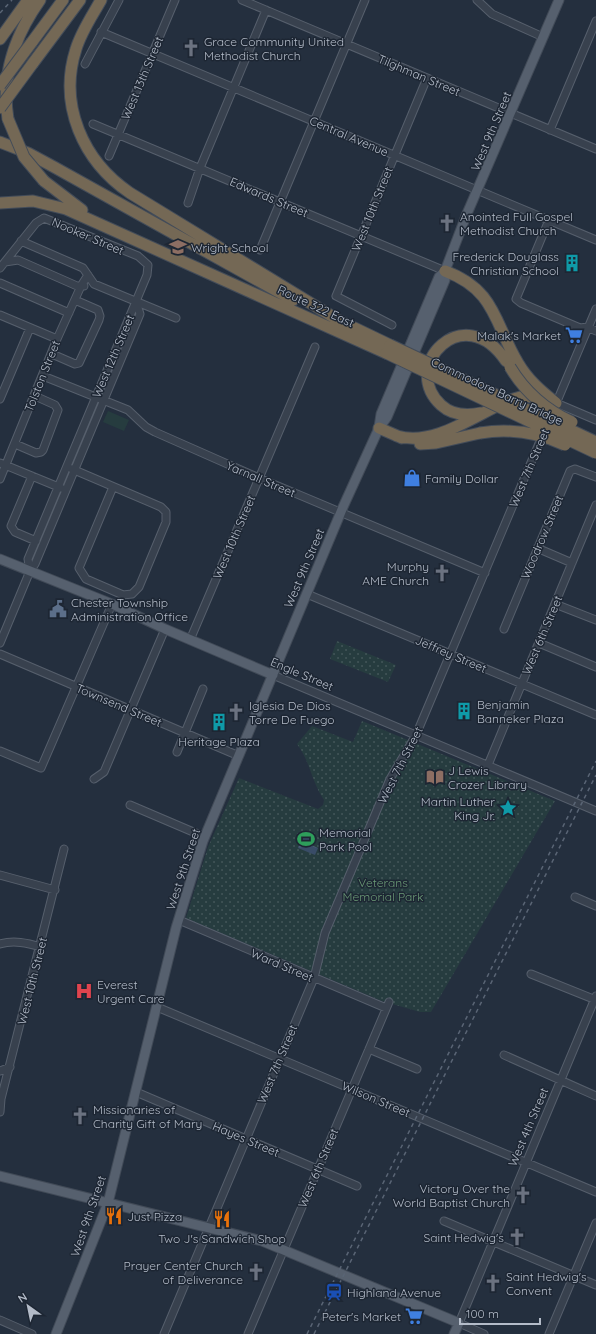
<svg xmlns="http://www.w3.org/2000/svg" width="596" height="1334" font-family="Quicksand,sans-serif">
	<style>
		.grass { fill: #263c3f }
		.park { fill: url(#park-dots) }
		.water { fill: url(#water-waves) }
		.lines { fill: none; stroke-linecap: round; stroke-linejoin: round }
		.minor-casing { stroke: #565f6c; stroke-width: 9 }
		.major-casing { stroke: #414a57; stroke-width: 11 }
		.highway-casing { stroke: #434c59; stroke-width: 13 }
		.minor { stroke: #38414e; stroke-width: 7 }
		.major { stroke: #56606e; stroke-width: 9 }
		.highway { stroke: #746855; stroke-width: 11 }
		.rail { stroke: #5a6575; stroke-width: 1.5; stroke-dasharray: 4 4; stroke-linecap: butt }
		.highway-bridge-casing { stroke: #434c59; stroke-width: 13; stroke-linecap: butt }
		.highway-bridge { stroke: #746855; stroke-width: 11 }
		.labels { text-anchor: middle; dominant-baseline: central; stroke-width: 3; stroke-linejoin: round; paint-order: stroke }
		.poi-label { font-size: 12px; fill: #b4bcc9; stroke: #1d2633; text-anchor: start }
		.street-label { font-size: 12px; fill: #b4bcc9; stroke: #1d2633 }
		.park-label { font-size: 12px; fill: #6b9a76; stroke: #1d2633 }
	</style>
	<defs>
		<pattern id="park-dots" width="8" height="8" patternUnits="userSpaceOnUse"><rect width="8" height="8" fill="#263c3f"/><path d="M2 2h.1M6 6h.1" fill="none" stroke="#435659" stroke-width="1.8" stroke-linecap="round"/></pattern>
		<pattern id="water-waves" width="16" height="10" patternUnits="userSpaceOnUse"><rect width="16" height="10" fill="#394c67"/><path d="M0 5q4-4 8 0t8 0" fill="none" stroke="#53647b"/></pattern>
	</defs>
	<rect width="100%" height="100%" fill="#242f3e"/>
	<path class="grass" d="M108 411 129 420 124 431 103 422Z"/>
	<path class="park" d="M337 641 396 665 388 682 330 659Z
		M362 721 555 801 431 1012H420L382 1001 186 918 208 847 239 778 318 809 323 805 324 800C312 783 310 761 297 744L312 726 353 742Z"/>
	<path class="water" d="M305 831 313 834 309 844 318 848 315 855 298 848Z"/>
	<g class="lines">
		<g class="minor-casing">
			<path id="minor" d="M242 0 596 149
				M477 0 492 14 543 37
				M101 32 596 240
				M85 64 119 0
				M93 124 445 271
				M550 130 596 21
				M109 156 175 0
				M188 203 200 168 266 10
				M549 220 516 299 521 303 580 328 588 327 596 331
				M21 241 83 268 94 284 176 318
				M260 250 365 0
				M5 262 18 260 77 286H84
				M0 268 36 223 44 218 138 256 148 265 147 275 28 559 30 571
				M0 283 69 313
				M0 315 57 339
				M392 325 336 296 427 78
				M52 354 75 364 79 363 99 320 100 316 98 310 75 300
				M43 376 128 410 146 427 155 432 259 478 485 573
				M0 399 30 328
				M556 403 596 420
				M555 406 596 309
				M15 444 36 453 41 452 43 450 58 410 55 405 35 396
				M0 463 61 488
				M72 469 161 507 166 512V522L139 587 132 594 123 595 86 579 79 568 113 487
				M32 476 11 526 15 532 36 541
				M0 479 57 339 81 286 88 275
				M537 548 572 563
				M307 594 596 715
				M555 604 596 620
				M504 629 570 471 575 469 596 477
				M190 640 315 347
				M0 643 30 571 35 564 140 314 136 302
				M539 643 596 667
				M0 654 239 756
				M273 675 596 811
				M0 751 41 768 112 604
				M177 752 203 689
				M488 765 596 505
				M94 779 104 772 165 629
				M130 805 205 837
				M0 875 55 890
				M575 897 596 906
				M179 920 386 1008
				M0 944C14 940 27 943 41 947
				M531 974 596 1000
				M157 1007 596 1192
				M369 1049 417 1069
				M504 1055 596 1096
				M0 1071 10 1067
				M136 1092 357 1186
				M0 1112 1 1099 64 849
				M444 1221 596 1285
				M0 1320 32 1334
				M164 1334 314 978 325 933 390 779 416 735 543 434
				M248 1334 389 1002
				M484 1334 459 1323 596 996
				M549 1334 596 1223"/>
		</g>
		<g class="major-casing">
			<path id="major" d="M379 427 381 414 439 277 445 271
				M0 559 112 604 165 629 273 675
				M0 1176 262 1241 459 1323 454 1334
				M56 1334 108 1203 176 928 203 841 343 507 379 428 387 417 445 280V271L466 216 559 0"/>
		</g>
		<g class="highway-casing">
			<path id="highway" d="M101 0C92 16 81 32 76 49 58 105 83 161 130 193L343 323
				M0 39 28 0
				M32 42 63 0
				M33 63 80 0
				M8 119C1 76 15 35 40 0
				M0 142 28 153 54 167 293 300
				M44 181 82 210
				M0 203 33 201 66 209 386 353
				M445 271C496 290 494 323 518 363 528 380 541 391 556 403
				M338 320 390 345
				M481 413C467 416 453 416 441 405 399 366 464 298 506 361
				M379 428 402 438
				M397 436C435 447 476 414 510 400L524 396 540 398
				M420 444 436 443 480 433"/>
		</g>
		<use href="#minor" class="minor"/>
		<use href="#major" class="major"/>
		<use href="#highway" class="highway"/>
		<path class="rail" d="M0 13 12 0
			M307 1334 596 761
			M314 1334 596 775"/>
		<g class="highway-bridge-casing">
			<path id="highway-bridge" d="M0 85 32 42
				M0 108 33 63
				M8 119 24 157 44 181
				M390 345 596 442
				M386 353 596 453
				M510 367C525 392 546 410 572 422
				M480 433C510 428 537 432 565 445"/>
		</g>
		<use href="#highway-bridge" class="highway-bridge"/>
	</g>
	<defs>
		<g id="church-bare" transform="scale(1.38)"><path d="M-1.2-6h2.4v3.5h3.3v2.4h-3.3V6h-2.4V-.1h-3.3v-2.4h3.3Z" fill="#6b7280" stroke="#1d2633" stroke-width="2.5" paint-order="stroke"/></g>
		<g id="school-bare" transform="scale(1.38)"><path d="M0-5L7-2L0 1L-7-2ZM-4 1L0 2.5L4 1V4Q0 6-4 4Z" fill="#8d6e63" stroke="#1d2633" stroke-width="2.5" paint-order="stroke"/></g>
		<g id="building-bare" transform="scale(1.38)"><path d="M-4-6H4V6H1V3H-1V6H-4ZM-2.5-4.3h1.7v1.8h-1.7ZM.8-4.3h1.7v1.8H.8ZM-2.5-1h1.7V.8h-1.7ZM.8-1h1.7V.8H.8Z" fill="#0f9aa8" stroke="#1d2633" stroke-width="2.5" paint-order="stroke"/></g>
		<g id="supermarket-bare" transform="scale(1.38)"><path d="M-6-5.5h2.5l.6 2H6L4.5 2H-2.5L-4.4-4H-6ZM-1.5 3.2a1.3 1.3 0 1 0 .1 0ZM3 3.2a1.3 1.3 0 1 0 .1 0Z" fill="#3f7fe0" stroke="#1d2633" stroke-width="2.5" paint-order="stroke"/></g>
		<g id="shop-bare" transform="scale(1.38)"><path d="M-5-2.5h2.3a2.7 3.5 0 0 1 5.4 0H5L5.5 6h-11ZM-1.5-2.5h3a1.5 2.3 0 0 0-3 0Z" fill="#3f7fe0" stroke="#1d2633" stroke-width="2.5" paint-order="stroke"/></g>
		<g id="civic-bare" transform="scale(1.38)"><path d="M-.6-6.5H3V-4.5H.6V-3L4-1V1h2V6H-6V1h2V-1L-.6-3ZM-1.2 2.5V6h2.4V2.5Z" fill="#5c6f8a" stroke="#1d2633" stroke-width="2.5" paint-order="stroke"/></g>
		<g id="library-bare" transform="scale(1.38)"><path d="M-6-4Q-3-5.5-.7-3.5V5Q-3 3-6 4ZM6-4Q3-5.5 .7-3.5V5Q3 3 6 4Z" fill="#8d6e63" stroke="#1d2633" stroke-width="2.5" paint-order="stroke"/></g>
		<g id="sight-bare" transform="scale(1.38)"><path d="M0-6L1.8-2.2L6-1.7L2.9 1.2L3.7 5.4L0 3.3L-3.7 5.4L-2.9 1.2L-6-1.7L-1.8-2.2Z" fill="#0f9aa8" stroke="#1d2633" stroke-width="2.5" paint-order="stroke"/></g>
		<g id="stadium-bare" transform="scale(1.38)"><path d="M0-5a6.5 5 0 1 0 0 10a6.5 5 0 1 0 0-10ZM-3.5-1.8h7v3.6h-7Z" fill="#2e9e5b" stroke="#1d2633" stroke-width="2.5" paint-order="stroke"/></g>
		<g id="hospital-bare" transform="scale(1.38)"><path d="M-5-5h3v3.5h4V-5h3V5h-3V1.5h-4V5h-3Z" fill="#e0444e" stroke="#1d2633" stroke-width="2.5" paint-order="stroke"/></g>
		<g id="restaurant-bare" transform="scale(1.38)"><path d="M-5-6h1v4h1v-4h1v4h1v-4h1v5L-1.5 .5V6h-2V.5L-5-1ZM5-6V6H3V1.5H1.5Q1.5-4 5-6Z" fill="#e8710a" stroke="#1d2633" stroke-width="2.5" paint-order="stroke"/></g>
		<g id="station-bare" transform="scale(1.38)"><path d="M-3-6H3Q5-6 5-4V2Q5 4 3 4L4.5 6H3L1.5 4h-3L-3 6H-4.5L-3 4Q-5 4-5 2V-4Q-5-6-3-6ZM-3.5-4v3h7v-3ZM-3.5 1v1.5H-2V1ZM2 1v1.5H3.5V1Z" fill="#1a4fb4" stroke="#1d2633" stroke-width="2.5" paint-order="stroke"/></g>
	</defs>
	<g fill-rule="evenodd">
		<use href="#church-bare" x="191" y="48"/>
		<use href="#church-bare" x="447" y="223"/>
		<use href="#school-bare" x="178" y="247"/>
		<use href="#building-bare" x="572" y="263"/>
		<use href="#supermarket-bare" x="574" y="335"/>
		<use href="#shop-bare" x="412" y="478"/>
		<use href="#church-bare" x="442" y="573"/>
		<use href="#civic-bare" x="58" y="609"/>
		<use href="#building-bare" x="464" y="711"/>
		<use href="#church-bare" x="236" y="712"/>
		<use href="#building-bare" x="219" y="722"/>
		<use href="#library-bare" x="435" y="777"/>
		<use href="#sight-bare" x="508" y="808"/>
		<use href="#stadium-bare" x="306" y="839"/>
		<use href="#hospital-bare" x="84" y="991"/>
		<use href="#church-bare" x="80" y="1116"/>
		<use href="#church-bare" x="523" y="1195"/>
		<use href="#restaurant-bare" x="114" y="1216"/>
		<use href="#restaurant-bare" x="222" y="1219"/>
		<use href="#church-bare" x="517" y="1237"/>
		<use href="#church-bare" x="256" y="1272"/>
		<use href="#church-bare" x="493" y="1283"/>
		<use href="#station-bare" x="334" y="1292"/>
		<use href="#supermarket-bare" x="414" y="1316"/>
	</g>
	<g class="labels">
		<g class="poi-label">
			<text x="204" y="41">Grace Community United<tspan x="204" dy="14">Methodist Church</tspan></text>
			<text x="460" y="216">Anointed Full Gospel<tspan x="460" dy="14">Methodist Church</tspan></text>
			<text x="191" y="247">Wright School</text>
			<text x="559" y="256" text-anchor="end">Frederick Douglass<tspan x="559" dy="14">Christian School</tspan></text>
			<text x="561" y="335" text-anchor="end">Malak's Market</text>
			<text x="425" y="478">Family Dollar</text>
			<text x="429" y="566" text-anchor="end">Murphy<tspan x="429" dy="14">AME Church</tspan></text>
			<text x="71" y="602">Chester Township<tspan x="71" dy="14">Administration Office</tspan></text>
			<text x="477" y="704">Benjamin<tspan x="477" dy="14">Banneker Plaza</tspan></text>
			<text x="249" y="705">Iglesia De Dios<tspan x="249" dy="14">Torre De Fuego</tspan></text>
			<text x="219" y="741" text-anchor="middle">Heritage Plaza</text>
			<text x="448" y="770">J Lewis<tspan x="448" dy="14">Crozer Library</tspan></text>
			<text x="495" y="801" text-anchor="end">Martin Luther<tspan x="495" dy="14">King Jr.</tspan></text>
			<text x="319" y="832">Memorial<tspan x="319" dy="14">Park Pool</tspan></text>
			<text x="97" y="984">Everest<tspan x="97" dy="14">Urgent Care</tspan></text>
			<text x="93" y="1109">Missionaries of<tspan x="93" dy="14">Charity Gift of Mary</tspan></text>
			<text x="510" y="1188" text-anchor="end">Victory Over the<tspan x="510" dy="14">World Baptist Church</tspan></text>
			<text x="127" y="1216">Just Pizza</text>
			<text x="504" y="1237" text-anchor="end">Saint Hedwig's</text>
			<text x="222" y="1238" text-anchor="middle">Two J's Sandwich Shop</text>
			<text x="243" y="1265" text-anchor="end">Prayer Center Church<tspan x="243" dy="14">of Deliverance</tspan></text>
			<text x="506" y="1276">Saint Hedwig's<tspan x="506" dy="14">Convent</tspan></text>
			<text x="347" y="1292">Highland Avenue</text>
			<text x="401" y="1316" text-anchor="end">Peter's Market</text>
		</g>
		<g class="street-label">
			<text transform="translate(419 75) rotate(23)">Tilghman Street</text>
			<text transform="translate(142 78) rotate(-67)">West 13th Street</text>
			<text transform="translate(491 131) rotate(-67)">West 9th Street</text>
			<text transform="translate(349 136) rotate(23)">Central Avenue</text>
			<text transform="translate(269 197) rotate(23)">Edwards Street</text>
			<text transform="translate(372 209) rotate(-68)">West 10th Street</text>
			<text transform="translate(88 236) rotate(23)">Nooker Street</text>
			<text transform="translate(316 306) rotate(25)">Route 322 East</text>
			<text transform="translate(113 356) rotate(-67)">West 12th Street</text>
			<text transform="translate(42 376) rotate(-68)">Tolston Street</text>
			<text transform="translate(497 391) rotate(25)">Commodore Barry Bridge</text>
			<text transform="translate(529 468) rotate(-67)">West 7th Street</text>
			<text transform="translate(261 479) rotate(23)">Yarnall Street</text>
			<text transform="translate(234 537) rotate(-67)">West 10th Street</text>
			<text transform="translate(542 537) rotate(-67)">Woodrow Street</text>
			<text transform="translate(304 568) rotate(-67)">West 9th Street</text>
			<text transform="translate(542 635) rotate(-67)">West 6th Street</text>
			<text transform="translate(451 654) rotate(23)">Jeffrey Street</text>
			<text transform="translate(302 674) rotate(23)">Engle Street</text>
			<text transform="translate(119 705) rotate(23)">Townsend Street</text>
			<text transform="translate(400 765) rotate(-63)">West 7th Street</text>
			<text transform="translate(183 869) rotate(-72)">West 9th Street</text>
			<text transform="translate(282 965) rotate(23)">Ward Street</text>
			<text transform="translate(32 981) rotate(-76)">West 10th Street</text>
			<text transform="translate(277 1064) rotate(-67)">West 7th Street</text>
			<text transform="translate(376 1099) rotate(23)">Wilson Street</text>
			<text transform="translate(528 1127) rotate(-67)">West 4th Street</text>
			<text transform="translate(246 1139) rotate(23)">Hayes Street</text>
			<text transform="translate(318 1168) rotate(-67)">West 6th Street</text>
			<text transform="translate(88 1216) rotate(-71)">West 9th Street</text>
		</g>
		<g class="park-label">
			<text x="383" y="882">Veterans<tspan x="383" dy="14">Memorial Park</tspan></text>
		</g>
	</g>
	<g transform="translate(28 1306) rotate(327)" stroke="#1d2633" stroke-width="3" paint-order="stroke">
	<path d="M0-3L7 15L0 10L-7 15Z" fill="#b4bcc9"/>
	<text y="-6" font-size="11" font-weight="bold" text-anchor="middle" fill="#b4bcc9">N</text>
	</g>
	<path d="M460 1318v6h80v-6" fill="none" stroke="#b4bcc9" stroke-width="2"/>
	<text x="466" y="1318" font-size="12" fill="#b4bcc9" stroke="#1d2633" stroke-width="3" paint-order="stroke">100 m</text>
</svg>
